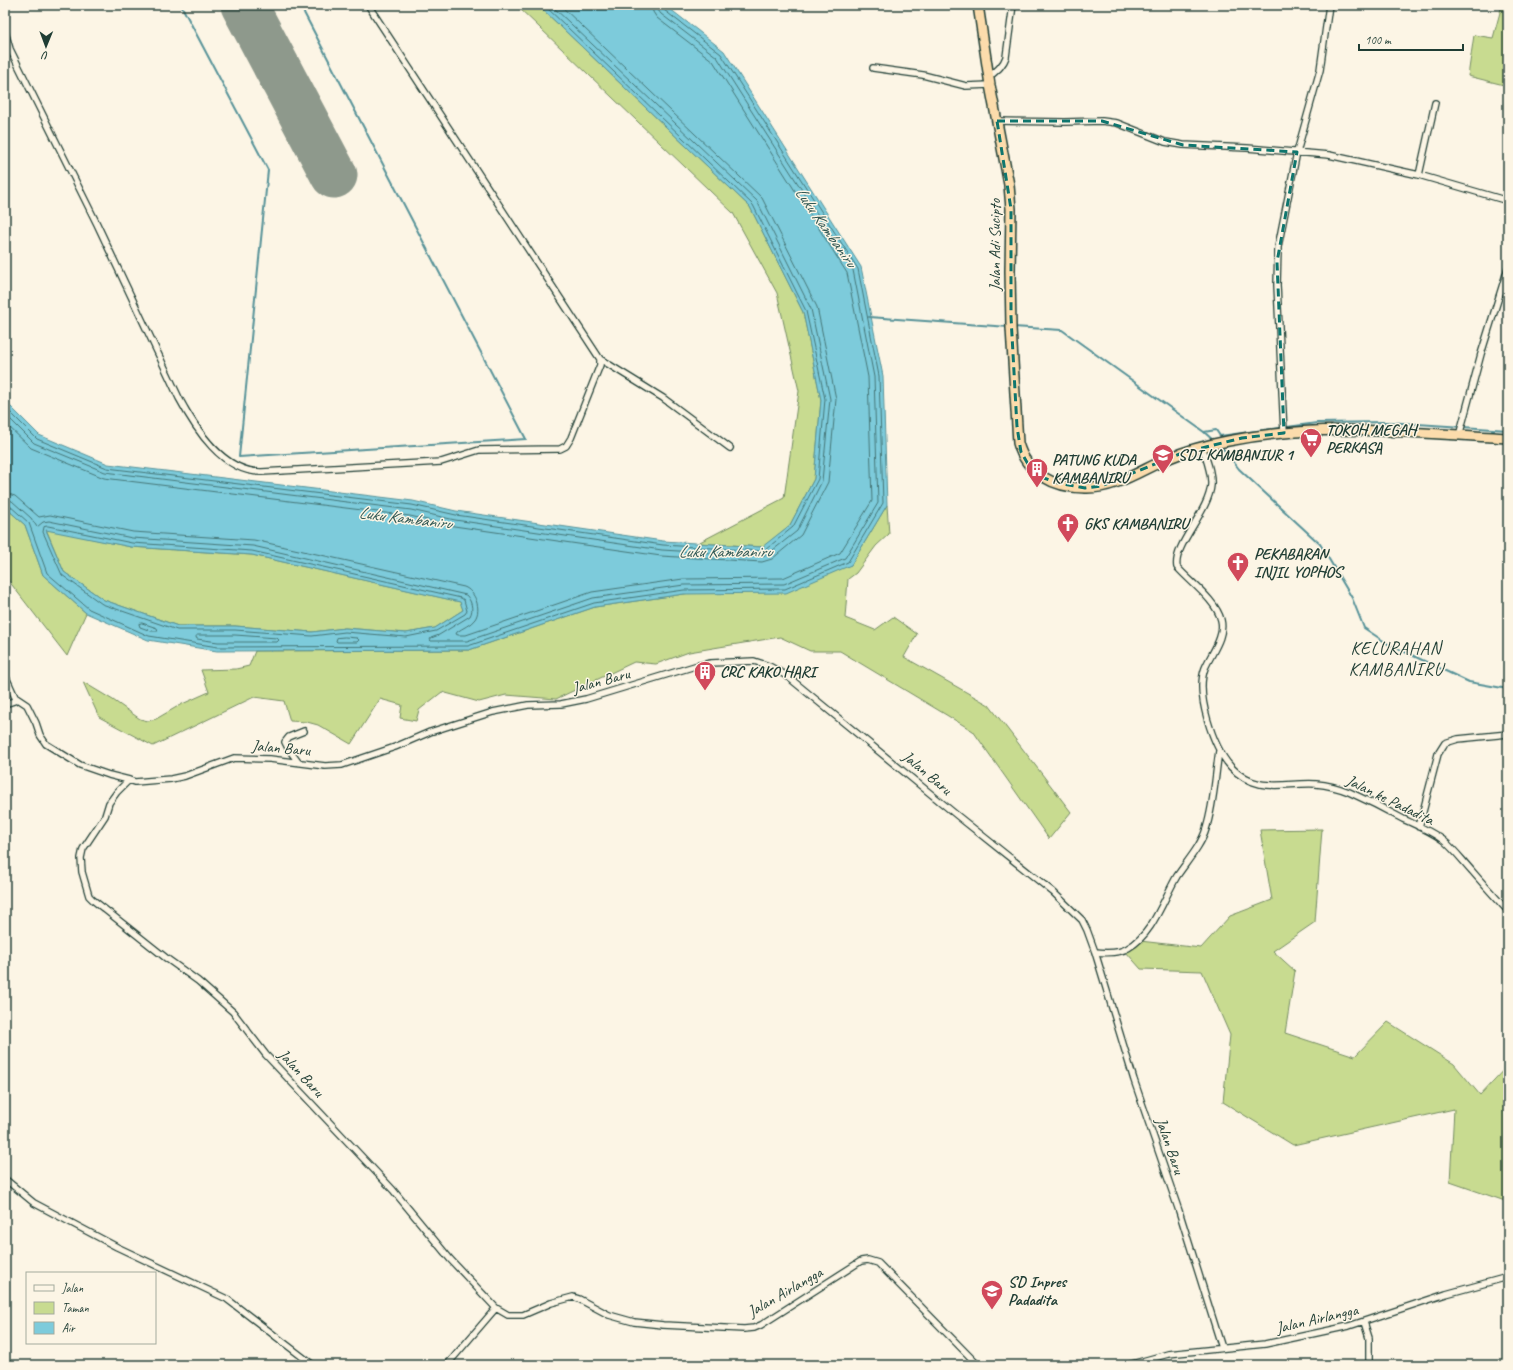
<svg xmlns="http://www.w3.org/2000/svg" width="1513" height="1370" font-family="Caveat,sans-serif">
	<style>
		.green { fill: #c8db90; stroke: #748c62 }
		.water { fill: #7dcbdb; stroke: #579298; fill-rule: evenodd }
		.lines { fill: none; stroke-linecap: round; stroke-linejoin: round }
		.shore { stroke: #457677; stroke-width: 1 }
		.stream { stroke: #579298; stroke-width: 2 }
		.runway { stroke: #8e998c; stroke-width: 47 }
		.minor-casing { stroke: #1f3d34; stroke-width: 8 }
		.trunk-casing { stroke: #1f3d34; stroke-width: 12 }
		.minor { stroke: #fcf5e5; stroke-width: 5.5 }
		.trunk { stroke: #fcdcac; stroke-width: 9 }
		.marked { fill: none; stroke: #0f766e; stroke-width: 3; stroke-dasharray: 8 5; stroke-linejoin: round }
		.labels { text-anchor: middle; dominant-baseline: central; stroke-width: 3; stroke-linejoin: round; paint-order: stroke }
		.street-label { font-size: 16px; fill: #1f3d34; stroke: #fcf5e5 }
		.poi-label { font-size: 16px; font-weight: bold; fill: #1f3d34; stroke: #fcf5e5; text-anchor: start }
		.water-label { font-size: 17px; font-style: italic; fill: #325955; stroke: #fcf5e5 }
		.quarter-label { font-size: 18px; letter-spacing: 1px; fill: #1f3d34; stroke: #fcf5e5 }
	</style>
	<rect width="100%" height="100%" fill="#fcf5e5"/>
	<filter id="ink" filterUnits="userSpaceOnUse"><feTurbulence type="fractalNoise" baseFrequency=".025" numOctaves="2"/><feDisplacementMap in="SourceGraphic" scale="8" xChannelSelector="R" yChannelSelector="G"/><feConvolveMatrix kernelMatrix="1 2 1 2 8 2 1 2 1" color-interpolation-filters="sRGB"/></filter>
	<g filter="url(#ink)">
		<path class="green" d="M516 5H538L750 207 803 312 821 400 814 479 790 525 763 547 698 543 784 498 799 391 777 293 733 213Z
			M1502 5H1508V86L1468 76 1474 35 1493 38Z
			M887 505 889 534 876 546 856 573 848 579 845 618 875 630 893 617 917 634 904 657 989 705 1071 812 1049 839 973 731 840 651H810L780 637 689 652 656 664 634 662 556 699 506 695 479 702 442 692 419 710 416 721 400 718 402 705 380 699 351 744 318 725 307 722 290 721 284 701 254 697 153 746 99 717 83 682 113 700 140 719 148 721 156 719 180 705 209 692 201 670 236 669 249 666 255 651 469 650 595 607 684 594 851 565Z
			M5 507 25 525 43 575 86 613 67 656 5 576Z
			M46 529 131 547 252 555 461 602 463 610 435 628 406 633 345 628 312 632 235 626H178L104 600 64 572Z
			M1322 829 1315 922 1273 951 1295 971 1285 1033 1355 1056 1388 1022 1454 1064 1480 1095 1508 1065V1202L1450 1182 1454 1109 1293 1145 1223 1102 1230 1035 1202 971 1141 969 1126 952 1140 941 1201 948 1230 916 1272 900 1260 830Z"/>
		<path class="water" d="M538 5H665L724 51 861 267 883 376 887 505 851 565 786 593 684 594 595 607 469 650 217 651 148 640 86 613 43 575 25 525 5 507V401L39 435 108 464 413 501 456 511 663 541 762 547 790 525 814 479 821 400 803 312 750 207ZM46 530 131 547 252 555 460 602 463 610 435 628 406 633 345 628 312 632 235 626H178L104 600 64 572Z"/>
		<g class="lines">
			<path class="shore" d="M5 407 37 439 107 468 412 505 456 515 663 545 762 551 765 550 793 527 818 479 825 399 806 311 753 205 544 5
				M5 414 34 443 105 472 411 510 455 520 662 550 762 556 768 554 797 531 822 481 830 399 811 309 757 201 551 5
				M5 423 31 448 104 478 410 516 454 526 661 556 762 562 772 559 801 535 828 482 836 399 817 307 762 198 560 5
				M5 493 15 496 39 517 50 515 133 532 254 540 464 587C475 591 482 609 475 619 471 625 462 628 457 632L456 634 458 635H466L592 592 683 579 783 578 840 553 872 501 868 377 847 273 713 61 657 18 653 12 652 5
				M5 499 12 501 31 518 37 527 43 522 49 521 132 538 253 546 466 595C471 600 474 609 470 616L439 635 431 638 430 640 431 641H467L593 598 684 585 784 584 845 558 878 503 874 377 853 270 717 57 661 14 658 10V5
				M5 504 9 505 29 523 47 573 89 609 149 636 218 647 468 646 594 603 684 590 785 589 848 562 883 503 879 376 858 269 721 54 664 10 663 5
				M48 526 132 543 252 551 461 598 464 600 467 611 465 614 436 631 406 637 345 632 312 636 235 630H177L102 604 62 575 43 532 44 527Z
				M142 623 157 628 158 631H151L140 627 139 624Z
				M198 635H235L277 638 279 640 277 642H218L197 639 196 637Z
				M345 637 357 638 359 640 357 642H337L336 641 337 638Z"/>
			<path class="stream" d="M181 5 268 170 239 457 526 439 300 5
				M869 317 1009 327
				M1013 327 1062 330 1204 432 1214 441
				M1204 432 1216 430 1220 436 1317 423 1387 422 1508 430
				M1219 445 1226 452 1239 469 1320 544 1352 598 1364 628 1388 644 1469 682 1508 689"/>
			<path class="runway" d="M244 5 334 175"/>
			<g class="minor-casing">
				<path id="minor" d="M5 32 10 49 97 224 179 398C195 428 223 473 262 472L441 462 479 450 560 449 566 446 571 438 600 365V359L368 5
					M873 68 923 75 966 86 990 85
					M989 77C996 71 1003 66 1006 57L1013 5
					M997 121 1065 122 1102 121 1117 123 1165 142 1183 145 1247 148 1329 155 1419 175 1508 201
					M1419 175 1435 103
					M600 359 663 398 730 448
					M1284 433 1277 285 1278 247 1297 152 1320 70 1329 5
					M1459 436 1481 354 1508 268
					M1202 446C1206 459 1212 472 1211 485 1209 512 1173 545 1177 567 1190 582 1216 600 1221 620 1225 637 1212 652 1205 668 1195 694 1213 747 1231 767 1257 795 1285 782 1316 784 1327 785 1339 788 1349 792 1367 800 1385 809 1403 819 1416 825 1431 831 1443 840 1454 849 1462 860 1472 871 1484 885 1496 898 1508 911
					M5 675 15 697 27 705 36 723 40 735 46 744 80 765 109 775 129 780
					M5 704 17 700
					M298 762 288 748 285 742 289 737 304 731
					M1419 827 1438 754 1445 743 1458 739 1508 734
					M1095 952C1105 953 1119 954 1128 948 1153 934 1163 900 1177 876 1187 861 1201 846 1206 829 1214 804 1215 777 1219 751
					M5 1179 34 1203 66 1220 117 1247 227 1299 313 1365
					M496 1308 508 1315H523L551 1303 573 1297 579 1299 609 1315 634 1322 663 1325 744 1329 754 1328 761 1325 861 1261 868 1260 878 1263 978 1365
					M1364 1322 1369 1338V1365
					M447 1365 496 1308 450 1259 393 1190 266 1055 233 1012 198 981 166 958 93 900 89 896 82 872 81 858 83 849 105 816 109 803 117 792 129 780 135 782 171 779 185 776 234 758 270 759 325 766 342 765 395 747 430 732 493 712 528 705 561 704 586 699 695 666 711 663 754 661 769 666 787 676 959 817 1053 892 1082 920 1087 930 1095 952 1134 1080 1179 1211 1222 1348
					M1128 1365 1168 1354 1265 1344 1349 1326 1446 1294 1508 1277"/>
			</g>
			<g class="trunk-casing">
				<path id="trunk" d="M978 5 990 85 1009 185 1011 209 1010 271 1011 328 1018 443C1026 473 1054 488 1085 488 1115 489 1141 470 1167 459 1187 450 1207 445 1228 441 1322 422 1413 433 1508 438"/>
			</g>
			<use href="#minor" class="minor"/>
			<use href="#trunk" class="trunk"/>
		</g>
	</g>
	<path class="marked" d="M997 121H1102L1183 145 1297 152 1277 262 1284 433 1242 438 1182 453 1101 486 1085 488 1058 483 1044 478 1028 464 1021 452 1017 427 1011 317V209Z"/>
	<defs>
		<g id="supermarket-pin" transform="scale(1.15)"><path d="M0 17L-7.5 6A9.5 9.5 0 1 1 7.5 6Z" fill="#d1495b" stroke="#fcf5e5"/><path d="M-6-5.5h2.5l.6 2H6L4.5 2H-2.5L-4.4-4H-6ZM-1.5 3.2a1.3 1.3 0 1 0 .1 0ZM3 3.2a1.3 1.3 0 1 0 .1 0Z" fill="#fff"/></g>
		<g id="school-pin" transform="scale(1.15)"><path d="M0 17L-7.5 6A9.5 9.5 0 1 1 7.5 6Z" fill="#d1495b" stroke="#fcf5e5"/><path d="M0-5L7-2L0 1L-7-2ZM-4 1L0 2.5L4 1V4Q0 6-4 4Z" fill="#fff"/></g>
		<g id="building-pin" transform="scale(1.15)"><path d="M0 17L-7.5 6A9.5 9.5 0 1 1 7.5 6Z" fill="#d1495b" stroke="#fcf5e5"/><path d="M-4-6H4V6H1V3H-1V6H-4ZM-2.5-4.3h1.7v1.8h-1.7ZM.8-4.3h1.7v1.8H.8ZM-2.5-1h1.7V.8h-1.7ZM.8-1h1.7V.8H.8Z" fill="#fff"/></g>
		<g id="church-pin" transform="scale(1.15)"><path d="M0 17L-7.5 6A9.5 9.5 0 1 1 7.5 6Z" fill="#d1495b" stroke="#fcf5e5"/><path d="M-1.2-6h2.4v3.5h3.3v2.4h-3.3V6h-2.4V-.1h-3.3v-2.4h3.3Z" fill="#fff"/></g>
	</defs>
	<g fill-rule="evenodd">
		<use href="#supermarket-pin" x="1311" y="439"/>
		<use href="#school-pin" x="1163" y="455"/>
		<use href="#building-pin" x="1037" y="469"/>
		<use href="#church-pin" x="1068" y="524"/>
		<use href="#church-pin" x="1238" y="563"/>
		<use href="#building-pin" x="705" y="672"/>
		<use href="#school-pin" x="992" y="1291"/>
	</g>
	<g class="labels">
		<g class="street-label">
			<text transform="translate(995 245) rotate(-90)">Jalan Adi Sucipto</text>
			<text transform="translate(601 681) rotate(-15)">Jalan Baru</text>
			<text transform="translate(281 748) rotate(5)">Jalan Baru</text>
			<text transform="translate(927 773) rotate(40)">Jalan Baru</text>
			<text transform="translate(1390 800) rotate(26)">Jalan ke Padadita</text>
			<text transform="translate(301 1073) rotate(47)">Jalan Baru</text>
			<text transform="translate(1170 1146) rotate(71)">Jalan Baru</text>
			<text transform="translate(785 1292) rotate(-30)">Jalan Airlangga</text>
			<text transform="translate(1317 1319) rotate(-13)">Jalan Airlangga</text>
		</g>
		<g class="poi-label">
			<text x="1326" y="430">TOKOH MEGAH<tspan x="1326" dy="18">PERKASA</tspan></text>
			<text x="1178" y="455">SDI KAMBANIUR 1</text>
			<text x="1052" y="460">PATUNG KUDA<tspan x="1052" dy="18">KAMBANIRU</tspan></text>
			<text x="1084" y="524">GKS KAMBANIRU</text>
			<text x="1254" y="554">PEKABARAN<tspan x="1254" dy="18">INJIL YOPHOS</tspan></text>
			<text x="720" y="672">CRC KAKO HARI</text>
			<text x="1008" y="1282">SD Inpres<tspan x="1008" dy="18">Padadita</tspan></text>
		</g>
		<g class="water-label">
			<text transform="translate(826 227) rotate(55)">Luku Kambaniru</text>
			<text transform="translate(405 518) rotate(7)">Luku Kambaniru</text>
			<text x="725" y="551">Luku Kambaniru</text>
		</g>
		<g class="quarter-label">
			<text x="1396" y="648">KELURAHAN<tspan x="1396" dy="21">KAMBANIRU</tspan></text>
		</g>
	</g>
	<rect width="1513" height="1370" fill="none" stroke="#fcf5e5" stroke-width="20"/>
	<rect x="10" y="10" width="1493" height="1350" fill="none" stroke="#1f3d34" stroke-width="1.5" filter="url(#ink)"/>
	<rect x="26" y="1272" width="130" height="72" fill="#fcf5e5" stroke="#a4ab9e"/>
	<rect x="34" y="1285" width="20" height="6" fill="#fcf5e5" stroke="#a4ab9e"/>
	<text x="62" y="1292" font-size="12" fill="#1f3d34">Jalan</text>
	<rect x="34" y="1302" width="20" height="12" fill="#c8db90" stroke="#a4ab9e"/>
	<text x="62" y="1312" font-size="12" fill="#1f3d34">Taman</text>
	<rect x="34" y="1322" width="20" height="12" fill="#7dcbdb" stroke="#a4ab9e"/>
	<text x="62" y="1332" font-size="12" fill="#1f3d34">Air</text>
	<g transform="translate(46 46) rotate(181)" stroke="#fcf5e5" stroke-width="3" paint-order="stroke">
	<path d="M0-3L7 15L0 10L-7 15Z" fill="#1f3d34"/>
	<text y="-6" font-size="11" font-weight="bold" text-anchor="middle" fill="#1f3d34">U</text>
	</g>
	<path d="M1359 44v6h104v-6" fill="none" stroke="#1f3d34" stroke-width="2"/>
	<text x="1365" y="44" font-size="12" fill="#1f3d34" stroke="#fcf5e5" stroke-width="3" paint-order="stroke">100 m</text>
</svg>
